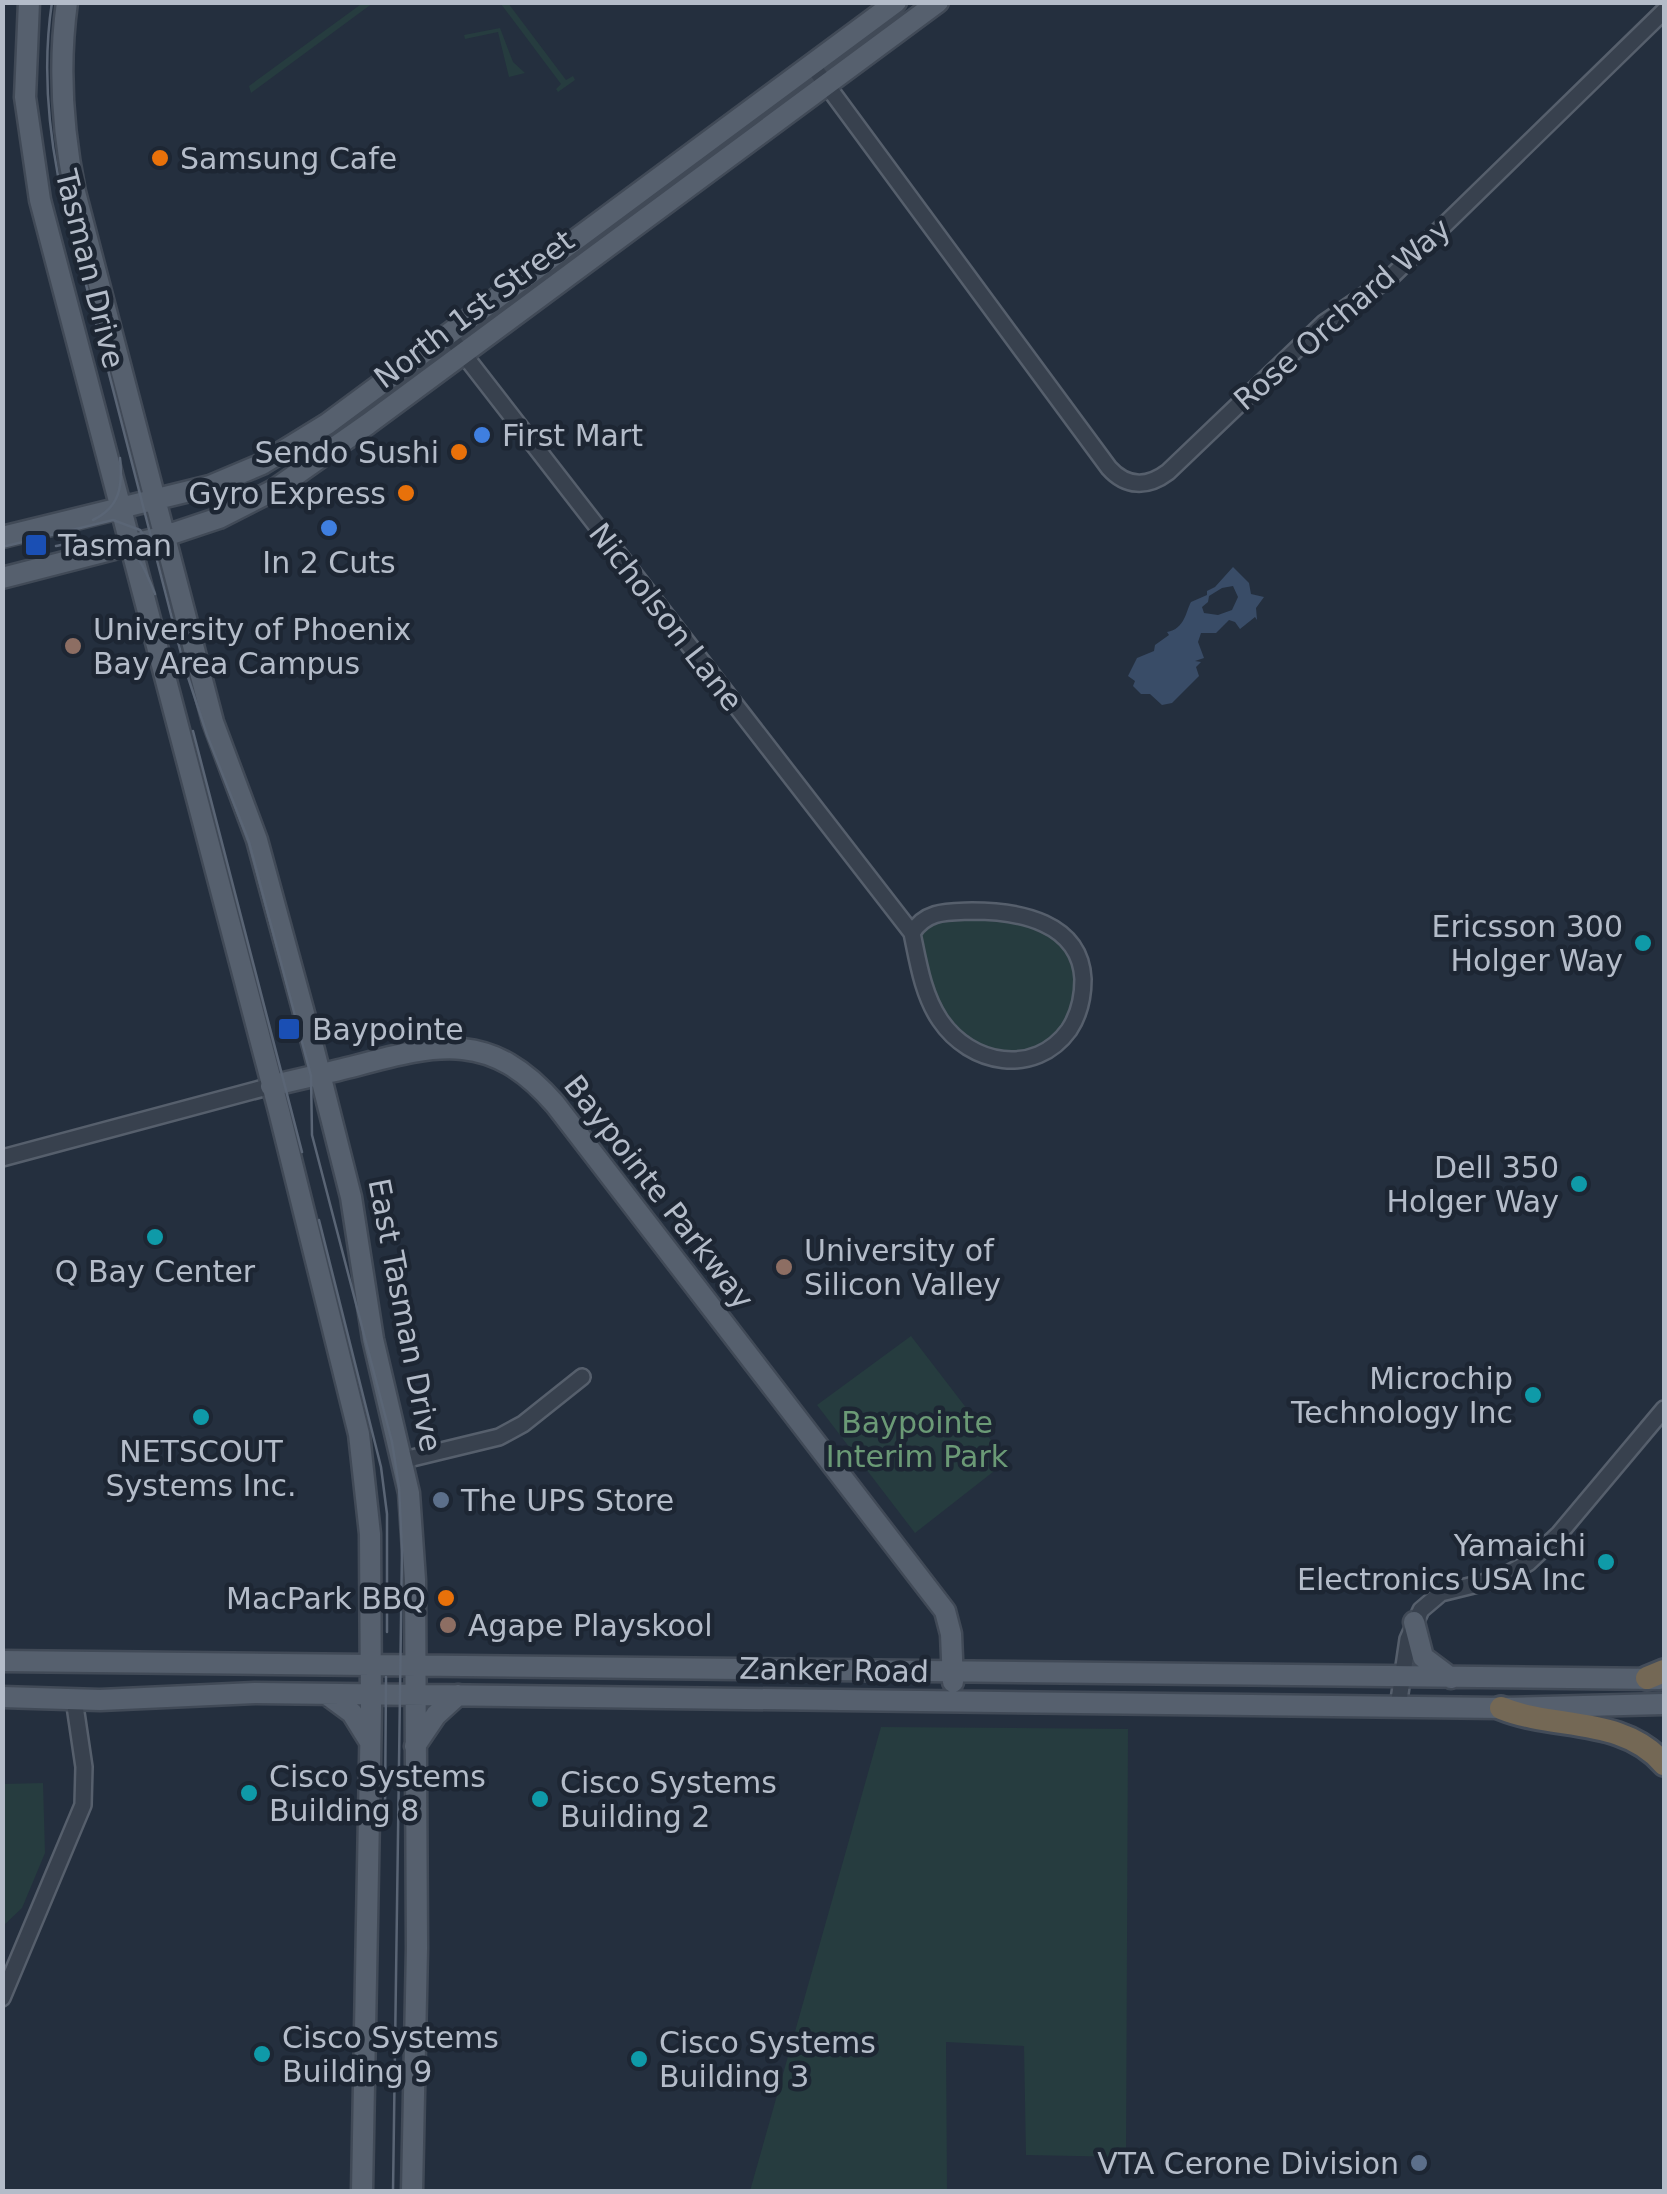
<svg xmlns="http://www.w3.org/2000/svg" width="1667" height="2194" font-family="'DejaVu Sans',sans-serif">
	<style>
		.green { fill: #263c3f }
		.water { fill: #394c67; fill-rule: evenodd }
		.lines { fill: none; stroke-linecap: round; stroke-linejoin: round }
		.minor-casing { stroke: #565f6c; stroke-width: 20 }
		.major-casing { stroke: #414a57; stroke-width: 25 }
		.highway-casing { stroke: #434c59; stroke-width: 28 }
		.minor { stroke: #38414e; stroke-width: 15 }
		.major { stroke: #56606e; stroke-width: 20 }
		.highway { stroke: #746855; stroke-width: 22 }
		.tram { stroke: #5a6575; stroke-width: 2.5 }
		.food-dot { fill: #e8710a; stroke: #1d2633; stroke-width: 4 }
		.shop-dot { fill: #3f7fe0; stroke: #1d2633; stroke-width: 4 }
		.transit-dot { fill: #1a4fb4; stroke: #1d2633; stroke-width: 4 }
		.education-dot { fill: #8d6e63; stroke: #1d2633; stroke-width: 4 }
		.culture-dot { fill: #0f9aa8; stroke: #1d2633; stroke-width: 4 }
		.service-dot { fill: #5c6f8a; stroke: #1d2633; stroke-width: 4 }
		.labels { text-anchor: middle; dominant-baseline: central; stroke-width: 9; stroke-linejoin: round; paint-order: stroke }
		.poi-label { font-size: 30px; fill: #b4bcc9; stroke: #1d2633; text-anchor: start }
		.street-label { font-size: 30px; fill: #b4bcc9; stroke: #1d2633 }
		.park-label { font-size: 30px; fill: #6b9a76; stroke: #1d2633 }
	</style>
	<rect width="100%" height="100%" fill="#242f3e"/>
	<path class="green" d="M364 2 373 3 251 93 249 86Z
		M508 3 566 80 573 76 575 80 558 92 556 89 561 84 501 4Z
		M500 28 513 62 525 73 509 77 498 32 465 39 464 35Z
		M944 917 1025 920 1054 933 1078 967 1077 1006 1059 1036 1017 1058C1003 1053 986 1050 972 1044 929 1025 926 968 919 929Z
		M911 1336 1007 1461 915 1533 817 1405Z
		M881 1727 1128 1729 1126 2157 1026 2155 1024 2046 946 2042 947 2191H750Z
		M43 1783 45 1853 22 1908 3 1926V1784Z"/>
	<path class="water" d="M1233 567 1249 583 1251 594 1264 597 1256 608 1257 620 1255 617 1240 629 1235 622 1229 620 1216 633H1201L1198 642 1204 658 1195 661 1201 662 1196 667 1199 676 1172 703 1162 705 1150 694H1141L1133 686 1135 681 1128 676 1137 658 1154 651 1155 645 1169 635 1167 632C1185 629 1186 611 1191 602L1207 595V591L1215 587ZM1233 586 1238 597 1232 610 1218 615 1204 613 1202 607 1208 602 1209 596 1222 588Z"/>
	<g class="lines">
		<g class="minor-casing">
			<path id="minor" d="M812 65 1109 468C1126 487 1147 488 1168 472L1324 323 1391 277 1664 11
				M448 334 912 933C918 962 923 995 940 1020 970 1065 1035 1077 1069 1030 1079 1015 1083 997 1083 979 1080 922 1019 911 972 911 948 912 926 910 912 933
				M2 1158 271 1086
				M404 1460 499 1437 523 1424 582 1377
				M1398 1707 1408 1639 1421 1610 1441 1593 1498 1579 1528 1563 1559 1534 1664 1409
				M2 1998 83 1805 84 1767 74 1699"/>
		</g>
		<g class="major-casing">
			<path id="major" d="M29 2 25 97 40 200 279 1111 359 1434 370 1534 371 1708 362 2192
				M67 2C58 67 62 128 75 192L213 722 257 840 314 1050 351 1197 373 1339 409 1493 415 1580 417 1948 412 2192
				M2 537 210 486 262 464 327 424 896 2
				M2 578 165 536 219 518 274 490 368 424 938 2
				M271 1086C299 1079 328 1073 355 1066 439 1043 492 1031 555 1104L945 1611 951 1634 953 1682
				M1414 1622 1423 1657 1451 1678
				M2 1661 1660 1679
				M329 1696 352 1713 370 1742
				M2 1697 100 1700 255 1693 1501 1708 1664 1704
				M415 1746 436 1715 458 1695"/>
		</g>
		<g class="highway-casing">
			<path id="highway" d="M1647 1678 1664 1671
				M1501 1708C1555 1730 1623 1716 1664 1764"/>
		</g>
		<use href="#minor" class="minor"/>
		<use href="#major" class="major"/>
		<use href="#highway" class="highway"/>
		<path class="tram" d="M52 2C43 61 47 118 58 176L184 665 207 735 249 842 311 1076 312 1135 392 1442 399 1487 402 1550 393 2192
			M93 520C120 507 123 486 120 458
			M56 546C117 535 131 531 155 594
			M2 547 113 520 140 530 152 548
			M193 731 302 1152
			M319 1220 381 1467 387 1514V1632
			M385 1812 386 1677"/>
	</g>
	<g class="food-dot">
		<circle cx="160" cy="158" r="10"/>
		<circle cx="459" cy="452" r="10"/>
		<circle cx="406" cy="493" r="10"/>
		<circle cx="446" cy="1598" r="10"/>
	</g>
	<g class="shop-dot">
		<circle cx="482" cy="435" r="10"/>
		<circle cx="329" cy="528" r="10"/>
	</g>
	<g class="transit-dot">
		<rect x="24" y="533" width="24" height="24" rx="5"/>
		<rect x="277" y="1017" width="24" height="24" rx="5"/>
	</g>
	<g class="education-dot">
		<circle cx="73" cy="646" r="10"/>
		<circle cx="784" cy="1267" r="10"/>
		<circle cx="448" cy="1625" r="10"/>
	</g>
	<g class="culture-dot">
		<circle cx="1643" cy="943" r="10"/>
		<circle cx="1579" cy="1184" r="10"/>
		<circle cx="155" cy="1237" r="10"/>
		<circle cx="1533" cy="1395" r="10"/>
		<circle cx="201" cy="1417" r="10"/>
		<circle cx="1606" cy="1562" r="10"/>
		<circle cx="249" cy="1793" r="10"/>
		<circle cx="540" cy="1799" r="10"/>
		<circle cx="262" cy="2054" r="10"/>
		<circle cx="639" cy="2059" r="10"/>
	</g>
	<g class="service-dot">
		<circle cx="441" cy="1500" r="10"/>
		<circle cx="1419" cy="2163" r="10"/>
	</g>
	<g class="labels">
		<g class="poi-label">
			<text x="180" y="158">Samsung Cafe</text>
			<text x="502" y="435">First Mart</text>
			<text x="439" y="452" text-anchor="end">Sendo Sushi</text>
			<text x="386" y="493" text-anchor="end">Gyro Express</text>
			<text x="58" y="545">Tasman</text>
			<text x="329" y="562" text-anchor="middle">In 2 Cuts</text>
			<text x="93" y="629">University of Phoenix<tspan x="93" dy="34">Bay Area Campus</tspan></text>
			<text x="1623" y="926" text-anchor="end">Ericsson 300<tspan x="1623" dy="34">Holger Way</tspan></text>
			<text x="312" y="1029">Baypointe</text>
			<text x="1559" y="1167" text-anchor="end">Dell 350<tspan x="1559" dy="34">Holger Way</tspan></text>
			<text x="804" y="1250">University of<tspan x="804" dy="34">Silicon Valley</tspan></text>
			<text x="155" y="1271" text-anchor="middle">Q Bay Center</text>
			<text x="1513" y="1378" text-anchor="end">Microchip<tspan x="1513" dy="34">Technology Inc</tspan></text>
			<text x="201" y="1451" text-anchor="middle">NETSCOUT<tspan x="201" dy="34">Systems Inc.</tspan></text>
			<text x="461" y="1500">The UPS Store</text>
			<text x="1586" y="1545" text-anchor="end">Yamaichi<tspan x="1586" dy="34">Electronics USA Inc</tspan></text>
			<text x="426" y="1598" text-anchor="end">MacPark BBQ</text>
			<text x="468" y="1625">Agape Playskool</text>
			<text x="269" y="1776">Cisco Systems<tspan x="269" dy="34">Building 8</tspan></text>
			<text x="560" y="1782">Cisco Systems<tspan x="560" dy="34">Building 2</tspan></text>
			<text x="282" y="2037">Cisco Systems<tspan x="282" dy="34">Building 9</tspan></text>
			<text x="659" y="2042">Cisco Systems<tspan x="659" dy="34">Building 3</tspan></text>
			<text x="1399" y="2163" text-anchor="end">VTA Cerone Division</text>
		</g>
		<g class="street-label">
			<text transform="translate(90 269) rotate(76)">Tasman Drive</text>
			<text transform="translate(474 309) rotate(-37)">North 1st Street</text>
			<text transform="translate(1342 314) rotate(-41)">Rose Orchard Way</text>
			<text transform="translate(666 617) rotate(52)">Nicholson Lane</text>
			<text transform="translate(659 1192) rotate(52)">Baypointe Parkway</text>
			<text transform="translate(405 1315) rotate(79)">East Tasman Drive</text>
			<text transform="translate(834 1670) rotate(1)">Zanker Road</text>
		</g>
		<g class="park-label">
			<text x="917" y="1422">Baypointe<tspan x="917" dy="34">Interim Park</tspan></text>
		</g>
	</g>
	<rect width="1667" height="2194" fill="none" stroke="#b4bcc9" stroke-width="10"/>
</svg>
